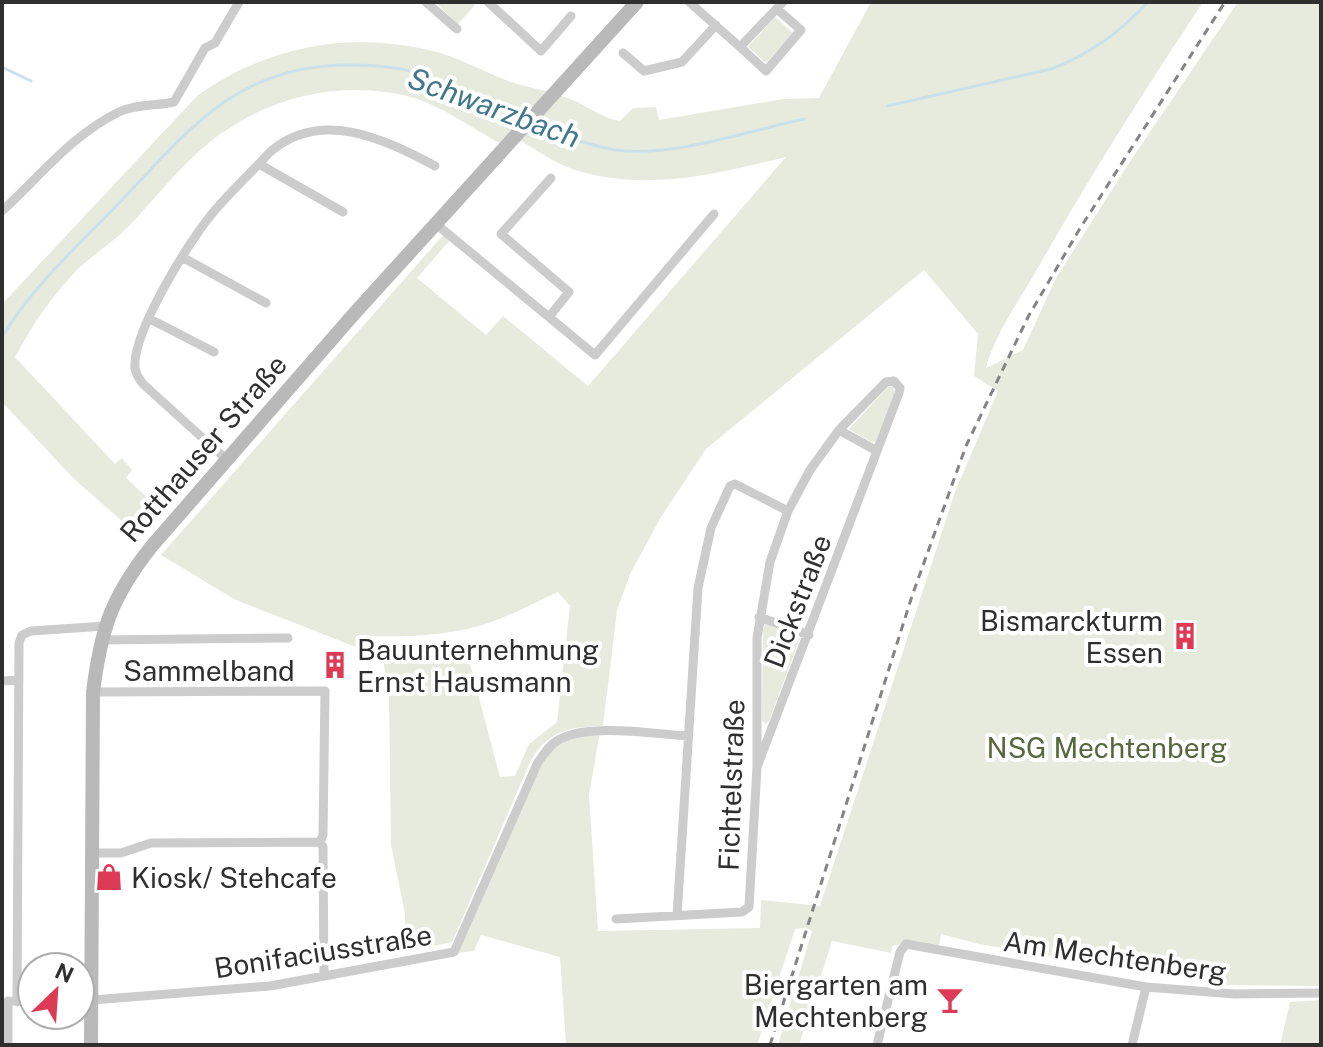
<svg xmlns="http://www.w3.org/2000/svg" width="1323" height="1047" font-family="'Public Sans',sans-serif">
	<style>
		.green { fill: #e6ebdd }
		.lines { fill: none; stroke-linecap: round; stroke-linejoin: round }
		.stream { stroke: #cae1ea; stroke-width: 3 }
		.minor { stroke: #ccc; stroke-width: 9 }
		.secondary { stroke: #b9b9b9; stroke-width: 14 }
		.rail { stroke: #848484; stroke-width: 3; stroke-dasharray: 8 6; stroke-linecap: butt }
		.labels { text-anchor: middle; dominant-baseline: central; stroke-width: 8; stroke-linejoin: round; paint-order: stroke }
		.street-label { font-size: 28px; fill: #2f2f2f; stroke: #fff }
		.poi-label { font-size: 28px; fill: #2f2f2f; stroke: #fff; text-anchor: end }
		.park-label { font-size: 28px; fill: #56683e; stroke: #fff }
		.water-label { font-size: 30px; font-style: italic; fill: #40778d; stroke: #fff }
	</style>
	<rect width="100%" height="100%" fill="#fff"/>
	<path class="green" d="M435 2H472L475 5 458 24Z
		M871 2H1203C1146 88 1090 176 1039 266 1021 298 995 333 986 368L1023 350 1056 278 1131 160 1238 2H1321V986L1228 985 979 944 941 934 938 951 905 943 892 946 891 953 832 941 799 1045H778L812 931 806 928 795 929 757 1045H566L560 957 481 935 474 951 458 953 539 762 561 739 600 732 589 795 598 931 760 928 761 900 820 906 955 492 998 391 974 376 978 334 924 270 706 449 661 517 630 574 617 611 603 726C566 727 545 731 528 767L452 942 404 952 405 914 391 845 389 697 382 653 470 664 500 777 515 776 529 744 557 722 570 606 558 592C536 602 514 614 491 622 452 636 409 637 368 636L366 651 234 599 161 555 445 233 451 239 417 278 486 335 503 316 588 386 786 157C715 174 648 192 575 170 554 163 535 149 516 138L504 145C473 130 441 104 407 96 334 79 261 99 204 147 176 171 154 200 129 226 113 242 94 254 78 269 50 298 34 323 15 357L115 464 122 458 132 470 126 478 161 510 138 535 73 478 2 402V304L197 96C268 45 352 30 437 52 462 59 486 73 511 82 530 88 551 91 570 99 588 106 601 118 620 121L633 108 656 107 659 120 784 99 819 98Z
		M775 17 793 33 766 63 748 47Z
		M888 387H893L895 391 876 441 871 442 849 429Z
		M766 624 800 638 769 721 765 724 762 720 763 629Z
		M1321 1000V1045H1280L1290 1002Z"/>
	<g class="lines">
		<path class="stream" d="M2 67 31 81
			M887 106 1051 69C1090 54 1119 33 1148 2
			M532 123C558 134 587 145 615 150 670 158 749 131 804 119
			M2 337C33 285 81 243 122 200 190 128 239 65 348 65 370 65 393 66 414 72 452 83 489 103 526 120"/>
		<path class="minor" d="M426 2 457 29
			M488 2 541 51 571 16
			M689 2 740 47 783 2
			M740 47 766 71 801 30 777 9
			M623 53 644 71 682 62 716 25
			M259 164 343 212
			M2 211C39 177 73 134 119 112 136 104 156 106 174 102L205 48 215 43 239 2
			M436 224 595 355 714 214
			M182 257 266 303
			M549 317 569 292 501 234 551 178
			M150 319 214 352
			M839 430 877 451
			M227 460 143 384C139 379 136 375 135 368 132 333 188 243 211 215 229 193 251 173 270 152 321 108 384 139 435 166
			M759 617 809 635
			M100 640 288 638
			M2 681 19 680
			M93 692 325 691 323 835 320 842 323 847 324 976
			M91 853H121L151 843 320 842
			M677 916 698 588 711 528 730 486 735 484 788 511
			M616 919 742 912 749 907 757 767V638L770 562 788 511 810 470 839 430 886 382 894 381 900 388 899 393 757 767
			M8 1001V1045
			M13 1001 32 1002
			M80 1001 270 986 454 952 538 762C545 753 550 744 560 739 592 723 653 734 688 736
			M17 1002 19 643 22 635 31 631 105 626
			M877 1045 900 952 906 944 1146 987 1235 994 1321 993
			M1132 1045 1146 987"/>
		<path class="secondary" d="M91 1045 93 692C101 629 111 598 151 547L353 315 637 2"/>
		<path class="rail" d="M770 1045 912 596 966 446 1028 317 1079 230 1225 2"/>
	</g>
	<defs>
		<g id="building-bare" transform="scale(2.16)"><path d="M-4-6H4V6H1V3H-1V6H-4ZM-2.5-4.3h1.7v1.8h-1.7ZM.8-4.3h1.7v1.8H.8ZM-2.5-1h1.7V.8h-1.7ZM.8-1h1.7V.8H.8Z" fill="#dd3a55" stroke="#fff" stroke-width="2.5" paint-order="stroke"/></g>
		<g id="shop-bare" transform="scale(2.16)"><path d="M-5-2.5h2.3a2.7 3.5 0 0 1 5.4 0H5L5.5 6h-11ZM-1.5-2.5h3a1.5 2.3 0 0 0-3 0Z" fill="#dd3a55" stroke="#fff" stroke-width="2.5" paint-order="stroke"/></g>
		<g id="bar-bare" transform="scale(2.16)"><path d="M-6-5H6L.8 .8V4.5H3.5V6h-7V4.5H-.8V.8Z" fill="#dd3a55" stroke="#fff" stroke-width="2.5" paint-order="stroke"/></g>
	</defs>
	<g fill-rule="evenodd">
		<use href="#building-bare" x="1185" y="636"/>
		<use href="#building-bare" x="335" y="665"/>
		<use href="#shop-bare" x="109" y="877"/>
		<use href="#bar-bare" x="950" y="1000"/>
	</g>
	<g class="labels">
		<g class="street-label">
			<text transform="translate(203 448) rotate(-49)">Rotthauser Straße</text>
			<text transform="translate(797 601) rotate(-69)">Dickstraße</text>
			<text x="209" y="670">Sammelband</text>
			<text transform="translate(731 785) rotate(-88)">Fichtelstraße</text>
			<text transform="translate(323 951) rotate(-9)">Bonifaciusstraße</text>
			<text transform="translate(1115 956) rotate(8)">Am Mechtenberg</text>
		</g>
		<g class="poi-label">
			<text x="1163" y="620">Bismarckturm<tspan x="1163" dy="32">Essen</tspan></text>
			<text x="357" y="649" text-anchor="start">Bauunternehmung<tspan x="357" dy="32">Ernst Hausmann</tspan></text>
			<text x="131" y="877" text-anchor="start">Kiosk/ Stehcafe</text>
			<text x="928" y="984">Biergarten am<tspan x="928" dy="32">Mechtenberg</tspan></text>
		</g>
		<g class="park-label">
			<text x="1107" y="747">NSG Mechtenberg</text>
		</g>
		<g class="water-label">
			<text transform="translate(494 107) rotate(20)">Schwarzbach</text>
		</g>
	</g>
	<rect width="1323" height="1047" fill="none" stroke="#2f2f2f" stroke-width="8"/>
	<g transform="translate(56 991) rotate(25)"><circle r="38" fill="#ffffff" stroke="#acacac" stroke-width="2"/>
	<path d="M0-6L14 30L0 20L-14 30Z" fill="#dd3a55"/>
	<text y="-12" font-size="22" font-weight="bold" text-anchor="middle" fill="#2f2f2f">N</text>
	</g>
</svg>
